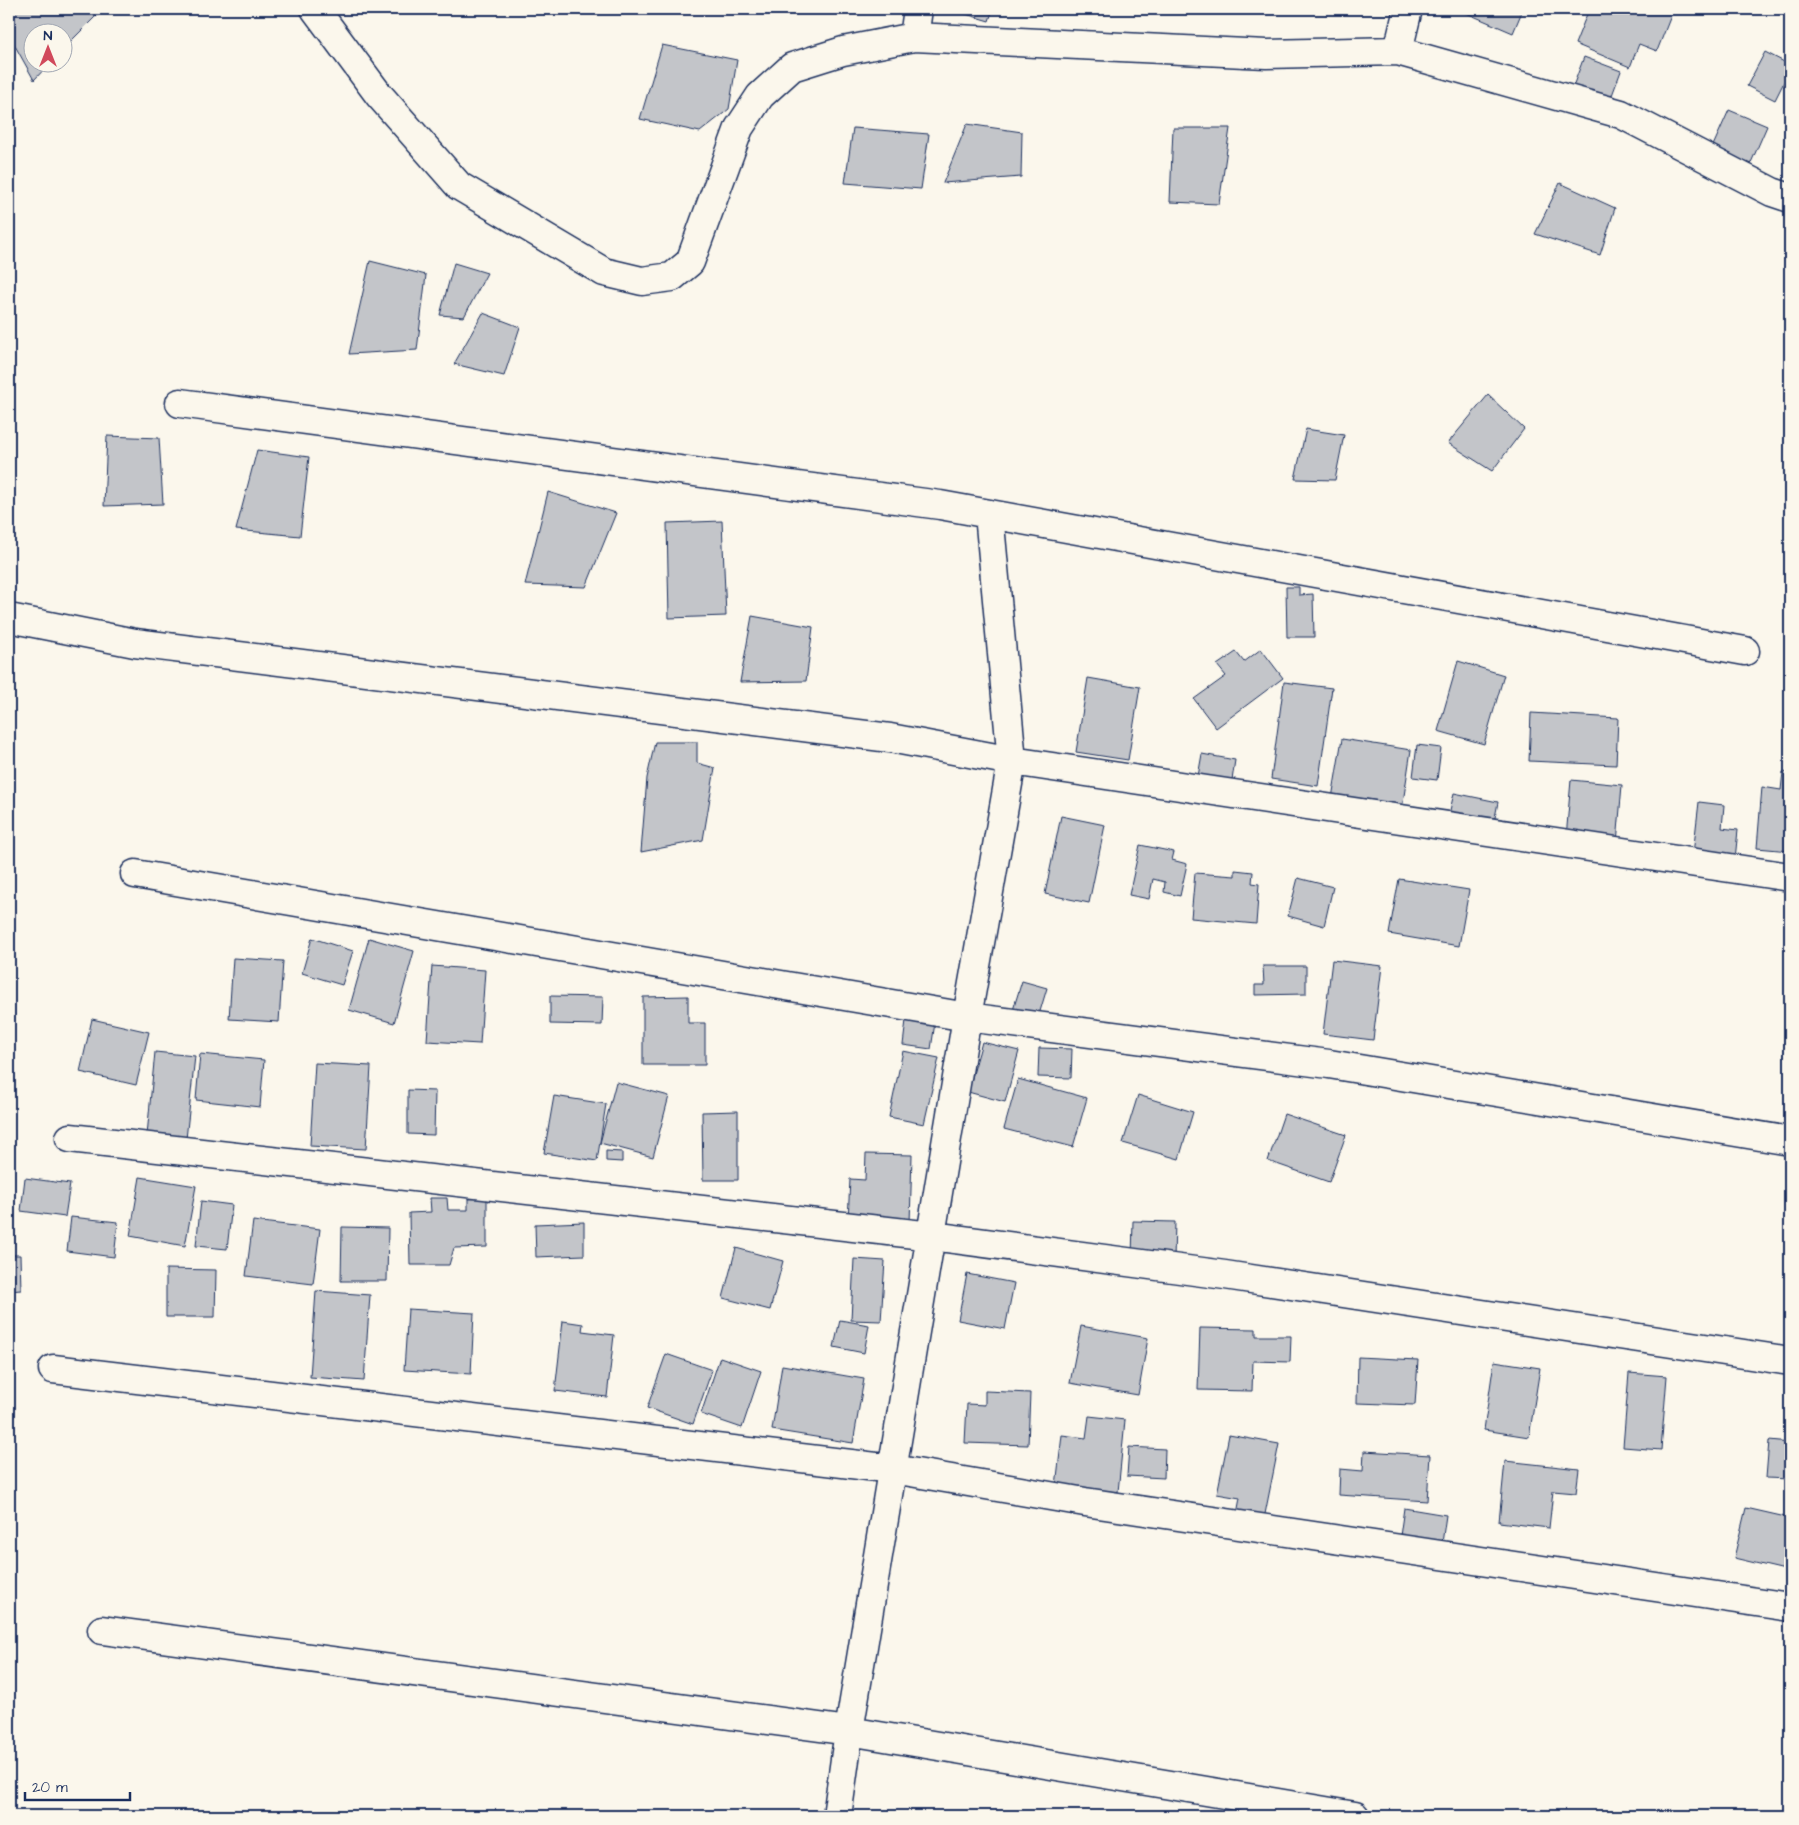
<svg xmlns="http://www.w3.org/2000/svg" width="1799" height="1825" font-family="'Architects Daughter',sans-serif">
	<style>
		.building { fill: #c3c5c9; stroke: #1b2f5e }
		.lines { fill: none; stroke-linecap: round; stroke-linejoin: round }
		.street-casing { stroke: #1b2f5e; stroke-width: 31 }
		.street { stroke: #fbf7ec; stroke-width: 28 }
	</style>
	<rect width="100%" height="100%" fill="#fbf7ec"/>
	<filter id="ink" filterUnits="userSpaceOnUse"><feTurbulence type="fractalNoise" baseFrequency=".02" numOctaves="2"/><feDisplacementMap in="SourceGraphic" scale="10" xChannelSelector="R" yChannelSelector="G"/><feConvolveMatrix kernelMatrix="1 2 1 2 8 2 1 2 1" color-interpolation-filters="sRGB"/></filter>
	<g filter="url(#ink)">
		<path class="building" d="M9 9H92L98 14 62 50V32H32V62H51L34 80 9 35Z
			M949 9H993L989 21Z
			M1457 9H1523L1513 33Z
			M1589 9H1662L1672 13 1657 51 1639 44 1630 67 1575 44Z
			M662 45 737 60 729 109 700 132 640 119Z
			M1765 52 1790 65V70L1775 100 1747 86Z
			M1584 57 1621 71 1608 106 1572 89Z
			M1729 110 1767 126 1750 165 1712 148Z
			M967 124 1022 132 1021 177 943 183Z
			M853 128 929 134 921 189 845 183Z
			M1173 128H1230L1219 204 1170 202Z
			M1560 183 1615 208 1600 255 1535 234Z
			M370 261 426 275 417 350 349 354Z
			M454 263 487 273 464 317 440 315Z
			M483 313 520 327 504 376 454 364Z
			M1488 395 1524 429 1492 471 1448 443Z
			M1306 429 1344 435 1335 480 1295 479Z
			M107 436 159 438 163 504 104 506Z
			M257 450 309 457 300 536 236 530Z
			M548 492 616 513 586 587 525 585Z
			M722 521 726 616 669 618 667 523Z
			M1286 587H1299V595L1313 594 1314 637H1287Z
			M752 616 813 627 806 681 740 682Z
			M1261 649 1283 678 1216 728 1194 699 1226 676 1217 665 1236 652 1244 662Z
			M1458 661 1504 675 1484 744 1438 731Z
			M1088 678 1140 687 1128 760 1076 752Z
			M1284 682 1332 688 1318 786 1271 779Z
			M1531 713 1618 718 1616 765 1529 761Z
			M1342 739 1411 750 1402 809 1332 798Z
			M655 742H697V763L715 768 703 840 641 852 647 778Z
			M1417 745 1441 748 1437 780 1413 777Z
			M1202 754 1235 760 1231 787 1197 782Z
			M1783 772 1790 773V851L1757 848 1762 787 1781 790Z
			M1571 780 1622 785 1617 843 1566 838Z
			M1454 793 1498 802 1493 828 1448 819Z
			M1699 802 1724 805 1722 828 1738 830 1735 859 1693 854Z
			M1061 816 1105 825 1089 903 1045 894Z
			M1140 845 1174 852 1172 860 1187 864 1180 896 1164 892 1165 882 1153 879 1149 899 1129 895Z
			M1235 870 1253 872 1252 883 1259 884 1256 924 1191 918 1195 873 1235 876Z
			M1298 878 1333 887 1324 926 1288 916Z
			M1399 879 1469 890 1459 946 1389 934Z
			M312 938 353 951 342 985 302 973Z
			M369 938 414 951 394 1023 349 1010Z
			M233 958 283 961 279 1022 229 1019Z
			M1332 960 1382 966 1373 1040 1323 1034Z
			M432 966 485 970 480 1044 427 1041Z
			M1263 966H1306V994L1255 995V985H1264Z
			M1022 981 1047 988 1038 1018 1013 1010Z
			M550 996 603 997 602 1025 550 1024Z
			M688 996V1023H705V1065H643V997Z
			M907 1012 936 1016 931 1049 903 1045Z
			M92 1019 149 1032 136 1085 80 1072Z
			M982 1042 1019 1051 1005 1102 968 1092Z
			M1039 1048 1072 1049 1071 1078 1038 1077Z
			M903 1051 939 1058 924 1124 889 1117Z
			M155 1052 195 1056 186 1139 147 1135Z
			M200 1054 264 1060 260 1107 196 1100Z
			M315 1063 371 1066 366 1149 310 1146Z
			M1018 1079 1087 1098 1073 1147 1004 1129Z
			M616 1082 669 1096 653 1157 600 1143Z
			M408 1090 435 1091 434 1135 408 1134Z
			M1138 1095 1193 1112 1179 1159 1123 1143Z
			M554 1096 606 1104 597 1161 544 1153Z
			M738 1111V1180H703L702 1112Z
			M1284 1114 1346 1135 1329 1182 1268 1161Z
			M606 1151 622 1152V1162L606 1161Z
			M866 1154 912 1155 910 1223 848 1221 850 1179 865 1180Z
			M140 1177 196 1186 185 1246 130 1236Z
			M25 1178 70 1184 65 1217 21 1211Z
			M430 1198H447L448 1210H468V1199L487 1198V1247L454 1248 449 1265H410L409 1213 431 1212Z
			M201 1201 232 1205 227 1249 196 1246Z
			M71 1217 118 1222 114 1257 67 1251Z
			M253 1221 320 1229 313 1284 246 1276Z
			M1133 1221 1175 1222 1174 1259 1132 1258Z
			M584 1222V1255L536 1257 535 1224Z
			M342 1227 388 1228 387 1281H341Z
			M736 1248 783 1261 770 1310 723 1298Z
			M9 1255H20L21 1290 9 1291Z
			M854 1259 885 1261 881 1321 851 1320Z
			M166 1269 216 1270 215 1317H166Z
			M967 1274 1014 1283 1005 1329 958 1320Z
			M316 1291 370 1295 364 1381 310 1377Z
			M408 1309 474 1313 471 1374 404 1370Z
			M840 1320 869 1325 864 1353 834 1347Z
			M563 1321 583 1324 582 1331 614 1335 607 1397 555 1391Z
			M1081 1326 1148 1338 1138 1395 1070 1383Z
			M1200 1328 1256 1329V1336H1291L1290 1362 1253 1361 1252 1391 1198 1390Z
			M666 1354 712 1370 693 1424 647 1408Z
			M720 1357 761 1371 742 1428 701 1414Z
			M1358 1357 1418 1360 1415 1405 1357 1403Z
			M1494 1361 1540 1368 1529 1437 1484 1430Z
			M782 1365 864 1379 853 1443 772 1430Z
			M1629 1373 1667 1376 1661 1450 1623 1447Z
			M985 1391 1030 1393 1028 1445 965 1443 967 1404 985 1405Z
			M1089 1416 1125 1420 1118 1492 1056 1486 1062 1435 1086 1438Z
			M1229 1435 1279 1444 1263 1524 1236 1519 1240 1498 1217 1494Z
			M1769 1441 1790 1443V1479L1766 1478Z
			M1129 1447 1165 1449 1164 1478 1127 1476Z
			M1364 1451 1430 1455 1427 1501 1339 1495 1340 1469 1363 1471Z
			M1505 1461 1579 1469 1576 1493 1553 1491 1549 1528 1499 1522Z
			M1404 1508 1446 1515 1442 1543 1400 1536Z
			M1746 1508 1790 1518V1545L1785 1570 1734 1558Z"/>
		<g class="lines">
			<g class="street-casing">
				<path id="street" d="M315 9 379 95 459 186 604 272 642 281 672 277 690 262 739 128 760 96 792 67 843 51 914 37 1266 54 1398 51 1621 114 1772 192 1790 198
					M914 37 918 9
					M1398 51 1408 9
					M180 403 940 505 1745 651
					M9 618 135 643 890 738 1012 761 1790 877
					M135 874 967 1017 1329 1064 1790 1141
					M70 1138 932 1236 1225 1275 1790 1361
					M53 1369 893 1469 1085 1502 1790 1607
					M102 1630 849 1731 1355 1816
					M837 1816 849 1731 967 1017 1012 761 989 514"/>
			</g>
			<use href="#street" class="street"/>
		</g>
	</g>
	<rect width="1799" height="1825" fill="none" stroke="#fbf7ec" stroke-width="30"/>
	<rect x="15" y="15" width="1769" height="1795" fill="none" stroke="#1b2f5e" stroke-width="2" filter="url(#ink)"/>
	<g transform="translate(48 48)"><circle r="24" fill="#fbf7ec" stroke="#a1a7b3"/>
	<path d="M0-4L9 19L0 12L-9 19Z" fill="#d1495b"/>
	<text y="-8" font-size="14" font-weight="bold" text-anchor="middle" fill="#1b2f5e">N</text>
	</g>
	<path d="M25 1792v8h105v-8" fill="none" stroke="#1b2f5e" stroke-width="2.5"/>
	<text x="32" y="1792" font-size="15" fill="#1b2f5e" stroke="#fbf7ec" stroke-width="4" paint-order="stroke">20 m</text>
</svg>
